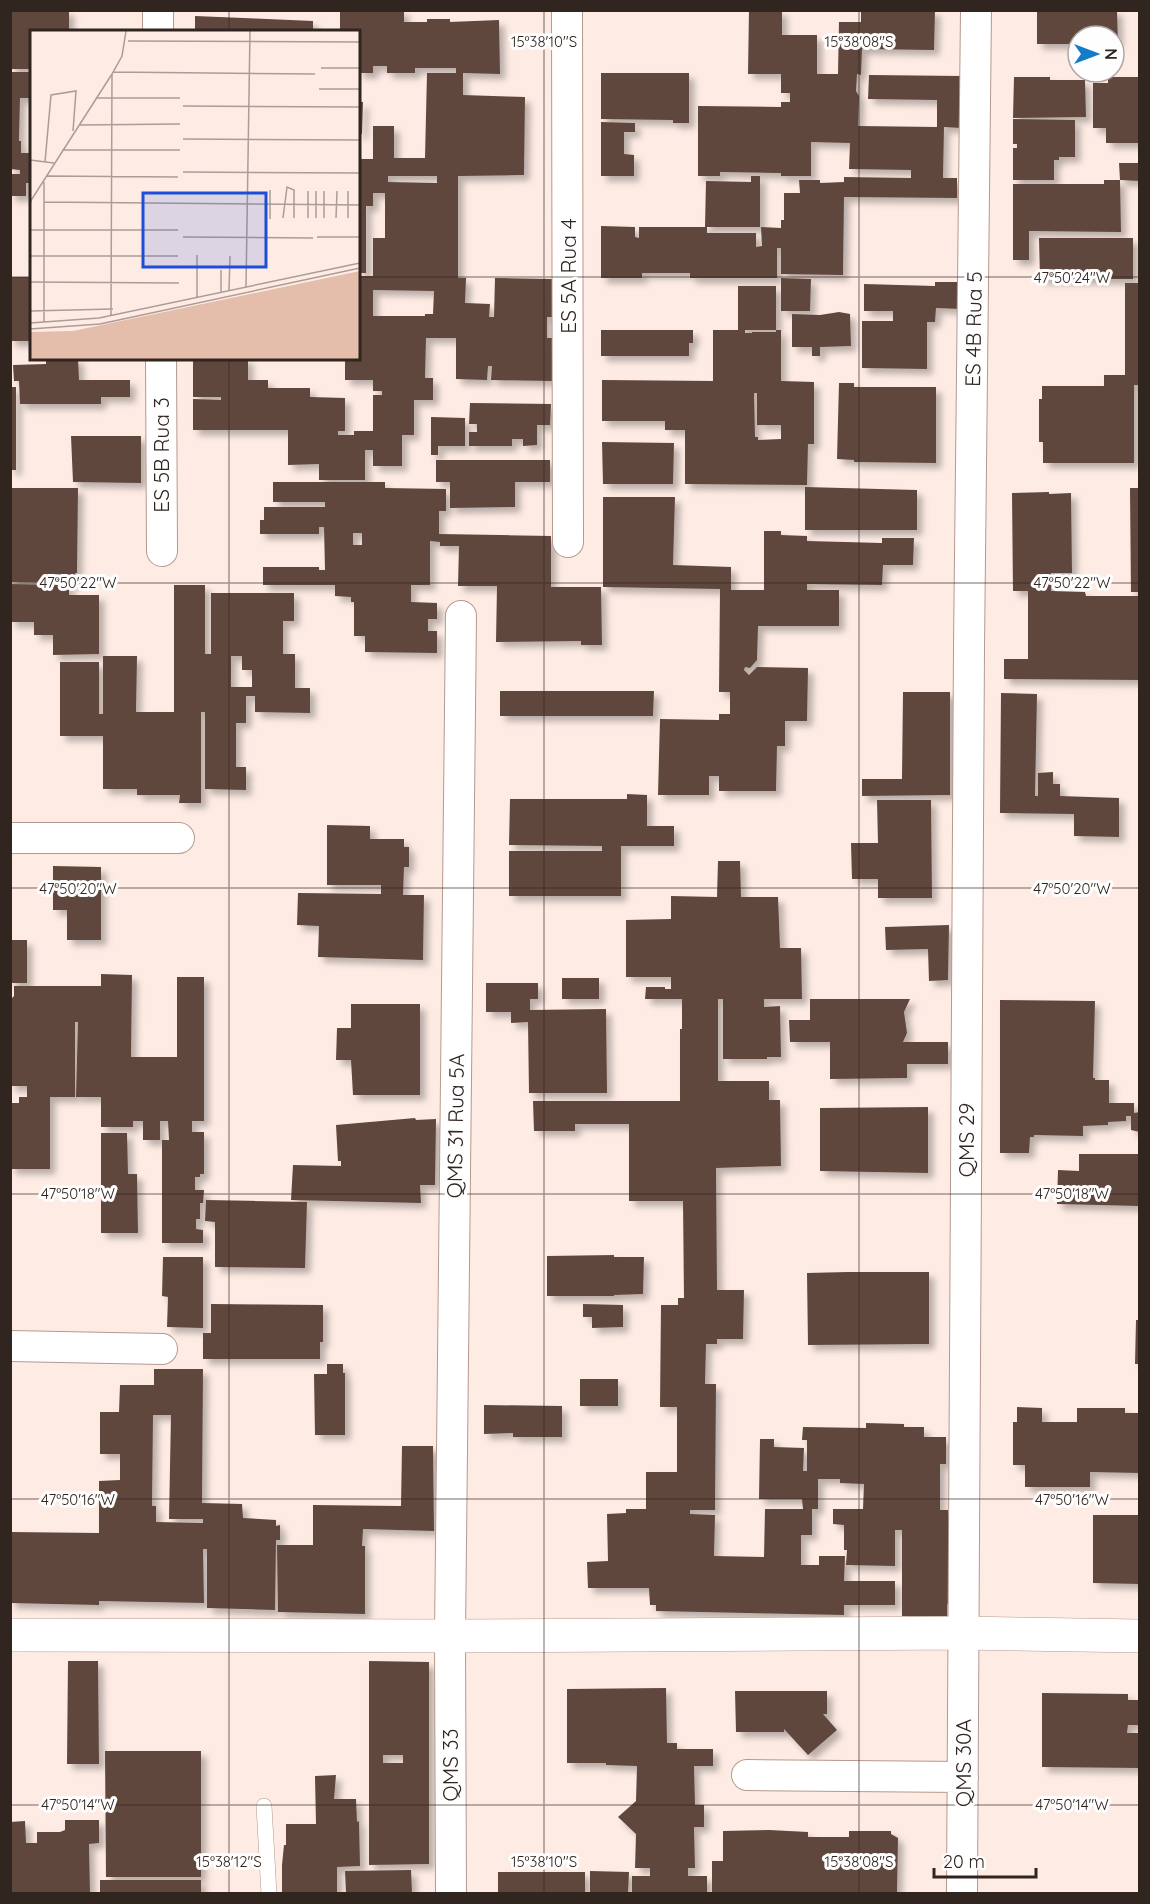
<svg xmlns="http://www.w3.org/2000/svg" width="1150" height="1904" font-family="Quicksand,sans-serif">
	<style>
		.building { fill: #5f473c; fill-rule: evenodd; filter: url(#shadow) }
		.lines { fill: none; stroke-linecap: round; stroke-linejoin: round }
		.service-casing { stroke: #b5998d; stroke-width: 16 }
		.minor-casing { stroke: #b5998d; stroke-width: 32 }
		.tertiary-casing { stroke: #b5998d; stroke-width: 34 }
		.service { stroke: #fff; stroke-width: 15 }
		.minor { stroke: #fff; stroke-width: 30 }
		.tertiary { stroke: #fff; stroke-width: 33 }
		.ticks { fill: none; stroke: #312520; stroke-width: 1.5; stroke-opacity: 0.45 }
		.labels { text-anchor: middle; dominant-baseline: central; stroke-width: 6; stroke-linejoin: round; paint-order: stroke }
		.street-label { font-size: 21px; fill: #312520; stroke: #fefefe }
		.inset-road { fill: none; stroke: #ac9c96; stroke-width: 1.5 }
		.view { fill: #1d4ed8; fill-opacity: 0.15; stroke: #1d4ed8; stroke-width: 3 }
		.inset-edge { fill: none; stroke: #312520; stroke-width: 3 }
		.ticks-label { font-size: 15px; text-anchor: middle; fill: #312520; stroke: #fefefe; stroke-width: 6; stroke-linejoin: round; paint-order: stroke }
	</style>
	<defs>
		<filter id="shadow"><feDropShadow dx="5.5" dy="5.5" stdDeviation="3" flood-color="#0004"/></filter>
	</defs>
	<rect width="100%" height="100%" fill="#feece4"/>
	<path class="building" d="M10 10H69V32H32V69H10Z
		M352 10H404V22H427V19H450V22L499 20 500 74 463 73V95L525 97 524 175 458 176V278H466L465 303 490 304 489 317H494L495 278 552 279V317H547V338H552V381L491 380 492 366H488L487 380 456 379V338H426L425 378H433V400H414V435H402V466H373V450H365V480H319V464L288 465V430H193V399L221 400V397H193V358H248V380H268V388H310V397L345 398V431H338V435H354V431H373V395H382V391H373V380H345V358H358V276H373V238H385V193H373V206H366V273H358V159H373V126H394V158H425L427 73H456V68H415V73H387V66H373V73H358V32H337V29H340V12ZM388 176H437V183L388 182ZM373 290 434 291 433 314H425V316H373Z
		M749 10H782V35H817V74H838L839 22H861V10H935L934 50 862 49 861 75 857 74 856 91 859 96 858 126 937 127V100L868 99 869 75 961 76V128L944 127 943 178H957V198L844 197 843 275 781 274V248H777V278H690V273H642V278H601V226L635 227V237L639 238V227H705L706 181 751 182V176H760V227H707V233H756V247L762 246 761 227 781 228V220H784V193H800L799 180H820V183L844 182V177L911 178V170L849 169 850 143 811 142V176H781V173L720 172V176H698V106L781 107V102H790V93H781V74H748Z
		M1037 10H1117L1118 43H1114V36H1078V44H1037Z
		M195 16 313 21V32H195Z
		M10 72H32V98H20L19 141H21V153H32V183H26V196H10V174H20V170L10 169Z
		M601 73H689V123H673V120L601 119Z
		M1014 77H1050V80H1085L1086 117 1013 118Z
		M1108 77H1140V143H1106V128H1093V83H1108Z
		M358 102H363L362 134H358Z
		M1013 119 1075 120V157H1059V160H1054V180H1013V148H1017V144H1013Z
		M601 122 635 123V132H624V154L634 155V176H601Z
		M1119 163H1140V181L1120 180Z
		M1104 180H1120L1121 232 1029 231V260H1013V184H1104Z
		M1039 238H1133V279H1040Z
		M10 277H30L31 341H10Z
		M781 278 811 279 810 311H781Z
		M935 282H961V309L936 308 935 322H927V369L862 368V321H893V311H864V284L935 286Z
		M1125 283H1140V385H1134V463H1043V442H1039V399H1042V386H1104V375H1125Z
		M738 286H776V330H745V333H752V332H776V330H781V381L814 382V444H808L807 485 685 484V430H665V421H602V380L713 381V330H738ZM754 393H757V425H781V439L758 440V437H755Z
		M839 312 850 314 851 346 820 347V356H812V347H792V314L820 315Z
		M601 330H693V343H689V356H601Z
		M46 358H78L79 380H130V397H101V404H20L19 381H14L13 365 46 364Z
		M839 383H854V387H936V463L854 462V460L837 459Z
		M10 387H16V470H10Z
		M470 403 551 404 550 425H537V445L523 446V439H512V446H469V432H477V424H469Z
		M431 417 465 418V446H438V455H431Z
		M71 436H141V483L73 482Z
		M602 442 674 443 673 484H603Z
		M436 460H550V482H515V507L450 508V482H436Z
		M273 482H385V488L446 489V511H439V534L551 536V587H601L602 645H581V641L496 642 497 586H458L459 546H440V542L430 541V585H411V602L437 603V619H428V631H437V653L365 652V636H354V602H351V597L335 596V585H263V567H319V570H325L324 527H319V534H260V520H264V507H325V502H273ZM353 533H362V545H353Z
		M805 487 917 490V530H805Z
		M10 488H78L77 573H75V583L10 582Z
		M1130 488H1140V592H1131Z
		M1049 492V494L1071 493 1072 573H1051V591L1085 592 1086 596H1140V680L1004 679V659H1028V591H1013L1012 493Z
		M603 497H675L673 565 731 567V590H764V531H781V535L807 536V541L882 543V538H914L913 565H883L882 585 807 584V590H839V626H758L757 660 750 668 745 667 744 670 749 675 757 667 808 668 807 721H785V746H777L776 791H719V776H709V795H658L660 719 719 720V714H730V692H719L720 589 603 587Z
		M10 584 69 585V595H99V654L53 655V635H34V622H10Z
		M174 585H205V654H211V593H294V621H283V654H295V688H310V713L255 712V696H246V723H236V767H246V790L205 789V712H201V803H179L180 795H137V789H103V736H60V662H99V714H103V656H137L136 712H174ZM231 656H242V670H252V687H231Z
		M500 691H654L653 716H500Z
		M903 692H950V795L862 796V779H902Z
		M1001 693 1037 694 1035 796H1038V773L1053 772V784H1060V796L1119 798V837L1074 836V814L1000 813Z
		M627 794 647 795V826H674V846H621V896H509V851H602V846L509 845 510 799H627Z
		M877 800H931L932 898H878V879H852L851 843H878Z
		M327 825 370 826V839H404V847H409V867H404L403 895H424L423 960 318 957 319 926 297 925 298 893 381 894V885H327Z
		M718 861H740L741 897H778L780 948H801L802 999H764V1007L780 1006 781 1057H767V1059H723V999H718V1081H769V1100H780L781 1166 716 1168 717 1290H744L743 1339H717V1344H706L705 1384H716L715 1510H690V1514L715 1515 714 1556 764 1557 765 1509H803L802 1499H759L760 1439H774V1447L804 1448 803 1471H807V1440H802L803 1427 866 1428V1423L904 1424V1427H924V1437H946V1464H940V1510H948L949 1518V1604H947V1616H902V1530H895V1566L846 1565 847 1550H844V1525L833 1524V1509H863L864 1484 840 1483V1479H818V1509H812V1535H801V1565H819V1556H845L844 1581H895V1605H844V1615L656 1611V1605H650L649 1588H588L587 1562 608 1561 607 1514 626 1513V1509H646V1472H677V1407H660L661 1305H678V1298H684L683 1201H629V1124H575V1131H534L533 1101H680V1029H682V999H645L646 987H665V989H671V977H626V920L671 919V896L717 897Z
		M53 866 101 867V940H67V910H53Z
		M949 925 948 980 929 981 928 949 886 950 885 927Z
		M10 940H27V983H10Z
		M101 974 132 975 131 1057H177V977H204V1121H192V1132H204V1174H200V1177H195V1190H204L203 1203H200V1219H196V1229L203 1230V1243H162V1140H169L168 1121H160V1140H143V1121H133V1127H101V1097H76L78 1022H75V1097H50V1169H10V1103H19V1097H27V1086H10V1000L14 996V986H101Z
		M562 978H599V999H562Z
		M486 983H538V999H530V1010L606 1009 607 1093H529L528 1022 511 1023V1012H486Z
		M810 999H910L904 1012 907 1033 903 1042H948V1064H907V1078L830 1079V1042H790L789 1020H810Z
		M1000 1000 1095 1001 1093 1078H1095V1080H1109V1103H1134V1113L1140 1112V1132L1131 1130V1116H1126V1121L1108 1122V1125L1083 1126V1136L1034 1135V1137H1030L1029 1153H1000Z
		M351 1004H420V1095H353L351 1060H336L337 1028H351Z
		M928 1107V1173L820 1171V1108Z
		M415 1118 416 1120 436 1119 435 1185H420L421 1203 291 1200 293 1165 341 1166V1161H338L336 1125Z
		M101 1133H127L128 1174H137L138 1233H101Z
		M1079 1154H1140V1206L1057 1204 1058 1170 1079 1171Z
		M206 1200 307 1202 305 1268 215 1267V1222L205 1221Z
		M614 1255V1257H644L643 1294 614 1295V1296H547V1256Z
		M163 1257H203V1328L167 1327 168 1297 162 1296Z
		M848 1272H929V1344L808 1345 807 1273Z
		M211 1304 323 1305V1342H320V1359H203V1333H211Z
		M583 1304 623 1305V1327L592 1328V1317H583Z
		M1136 1320H1140V1364H1135Z
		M327 1364H343V1373H345V1435H315L314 1374H327Z
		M154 1369H203L202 1503 242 1504 243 1518 276 1520V1526L280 1525V1540H276L275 1610 207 1608V1549H203L204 1603 99 1601V1605L10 1603V1532L99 1533V1481L120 1480V1454H100V1412H119L120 1385H154ZM153 1415H171L169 1519H203V1523L156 1522V1506H152Z
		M580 1379H618V1406H580Z
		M484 1405 562 1406V1437H513V1433L484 1434Z
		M1017 1407 1042 1408V1422H1077V1408H1125V1413H1140V1473L1090 1472V1487H1025V1465H1013V1422H1017Z
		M402 1446H433L434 1531 363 1529 362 1546H365V1614L278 1612 277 1545H313V1505L401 1506Z
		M1093 1515H1140V1584L1093 1583Z
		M68 1661H98L99 1764H67Z
		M369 1661 429 1662V1864L369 1865ZM383 1755H403V1763H383Z
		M666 1688 667 1743H677V1749H713V1766H694L695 1805H704V1827H694L695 1868H688V1876H707V1893H632V1876H650V1868H635L636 1834 618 1817 636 1801 637 1766 606 1765V1763H567V1689Z
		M735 1691H827V1714H823L837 1730 808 1755 784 1729V1732H736Z
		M1042 1693 1128 1694V1700H1140V1725H1128L1127 1733H1140V1768L1042 1767Z
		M105 1751H201V1877H106Z
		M336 1775 334 1799H356L357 1822 359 1821 360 1866 337 1867V1893H282V1865L284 1845H286V1824H316L315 1776Z
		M65 1820H99V1843L89 1844 90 1893H10V1822L25 1821 26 1843H37V1832H60L65 1830Z
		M769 1830 808 1832V1837H849V1831H891V1834L898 1838 897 1893H712V1861H723V1831Z
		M411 1870 412 1893H346L345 1871Z
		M590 1871 629 1872 628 1893H590Z
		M498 1872H585V1893H498Z
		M100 1880H201V1893H100Z"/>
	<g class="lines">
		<g class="service-casing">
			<path id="service" d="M264 1806 269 1894"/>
		</g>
		<g class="minor-casing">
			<path id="minor" d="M158 10V32
				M567 10 568 542
				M161 358 162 551
				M10 838H179
				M10 1346 162 1349
				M747 1775 963 1777
				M451 1894 450 1636 461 616
				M962 1894 969 647 976 10"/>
		</g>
		<g class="tertiary-casing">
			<path id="tertiary" d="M10 1635 450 1636 963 1633 1140 1636"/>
		</g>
		<use href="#service" class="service"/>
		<use href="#minor" class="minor"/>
		<use href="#tertiary" class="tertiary"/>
	</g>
	<path class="ticks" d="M229 10V32M544 10V1894M859 10V1894M10 277H32M358 277H1140M229 358V1894M10 583H1140M10 888H1140M10 1194H1140M10 1499H1140M10 1805H1140"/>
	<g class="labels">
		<g class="street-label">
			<text transform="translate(568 276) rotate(-90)">ES 5A Rua 4</text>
			<text transform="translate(973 329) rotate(-89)">ES 4B Rua 5</text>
			<text transform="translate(161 455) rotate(-90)">ES 5B Rua 3</text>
			<text transform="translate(455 1126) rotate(-89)">QMS 31 Rua 5A</text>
			<text transform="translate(966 1140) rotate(-90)">QMS 29</text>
			<text transform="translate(963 1763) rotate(-90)">QMS 30A</text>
			<text transform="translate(450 1765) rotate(-90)">QMS 33</text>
		</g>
	</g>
	<g transform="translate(30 30)">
		<rect width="330" height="330" fill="#feece4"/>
		<path d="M330 241V329H0V302L43 301Z" fill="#e4bdab"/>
		<path class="inset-road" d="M98 11 330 12M291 38H330M83 42 285 44M289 59H330M66 68H150M153 76 330 77M49 95 150 94M153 109 330 110M32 120H150M0 130 24 133M15 132 21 65 46 61 43 101M153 142 330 143M16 146 148 147M240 160V189M0 172 82 44 92 26 96 1M14 172 330 175M253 188 257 157 264 160V188M278 188V161M286 188V161M294 188V161M306 188 307 161M318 188V161M0 200H148M153 207 283 208M287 207H330M0 226H148M0 252 149 253M216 257 220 1M199 260 200 226M191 262V240M167 268V225M0 281 83 279M81 285 82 44M14 292V152M0 293 69 288 330 233M0 299 70 294 330 238"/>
		<path class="view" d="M113 163H236V237H113Z"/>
		<rect width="330" height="330" class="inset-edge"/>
	</g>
	<g class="ticks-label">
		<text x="544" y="47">15°38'10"S</text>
		<text x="859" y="47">15°38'08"S</text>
		<text x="1072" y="283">47°50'24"W</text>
		<text x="1072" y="588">47°50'22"W</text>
		<text x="78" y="588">47°50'22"W</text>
		<text x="78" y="894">47°50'20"W</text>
		<text x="1072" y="894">47°50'20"W</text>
		<text x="78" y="1199">47°50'18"W</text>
		<text x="1072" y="1199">47°50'18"W</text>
		<text x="1072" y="1505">47°50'16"W</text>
		<text x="78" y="1505">47°50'16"W</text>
		<text x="78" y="1810">47°50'14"W</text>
		<text x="1072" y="1810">47°50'14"W</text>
		<text x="229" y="1867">15°38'12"S</text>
		<text x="544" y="1867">15°38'10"S</text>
		<text x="859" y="1867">15°38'08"S</text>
	</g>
	<rect width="1150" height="1904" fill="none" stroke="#312520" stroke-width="24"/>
	<g transform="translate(1096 54) rotate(90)"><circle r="28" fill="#fefefe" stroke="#aca7a5" stroke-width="1.5"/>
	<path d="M0-4.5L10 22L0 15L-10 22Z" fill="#137cc7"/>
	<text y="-9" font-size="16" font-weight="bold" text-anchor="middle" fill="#312520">N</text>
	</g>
	<path d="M934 1868v9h102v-9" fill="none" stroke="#312520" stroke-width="3"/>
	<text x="943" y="1868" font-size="18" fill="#312520" stroke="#fefefe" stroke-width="4.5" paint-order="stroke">20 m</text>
</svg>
